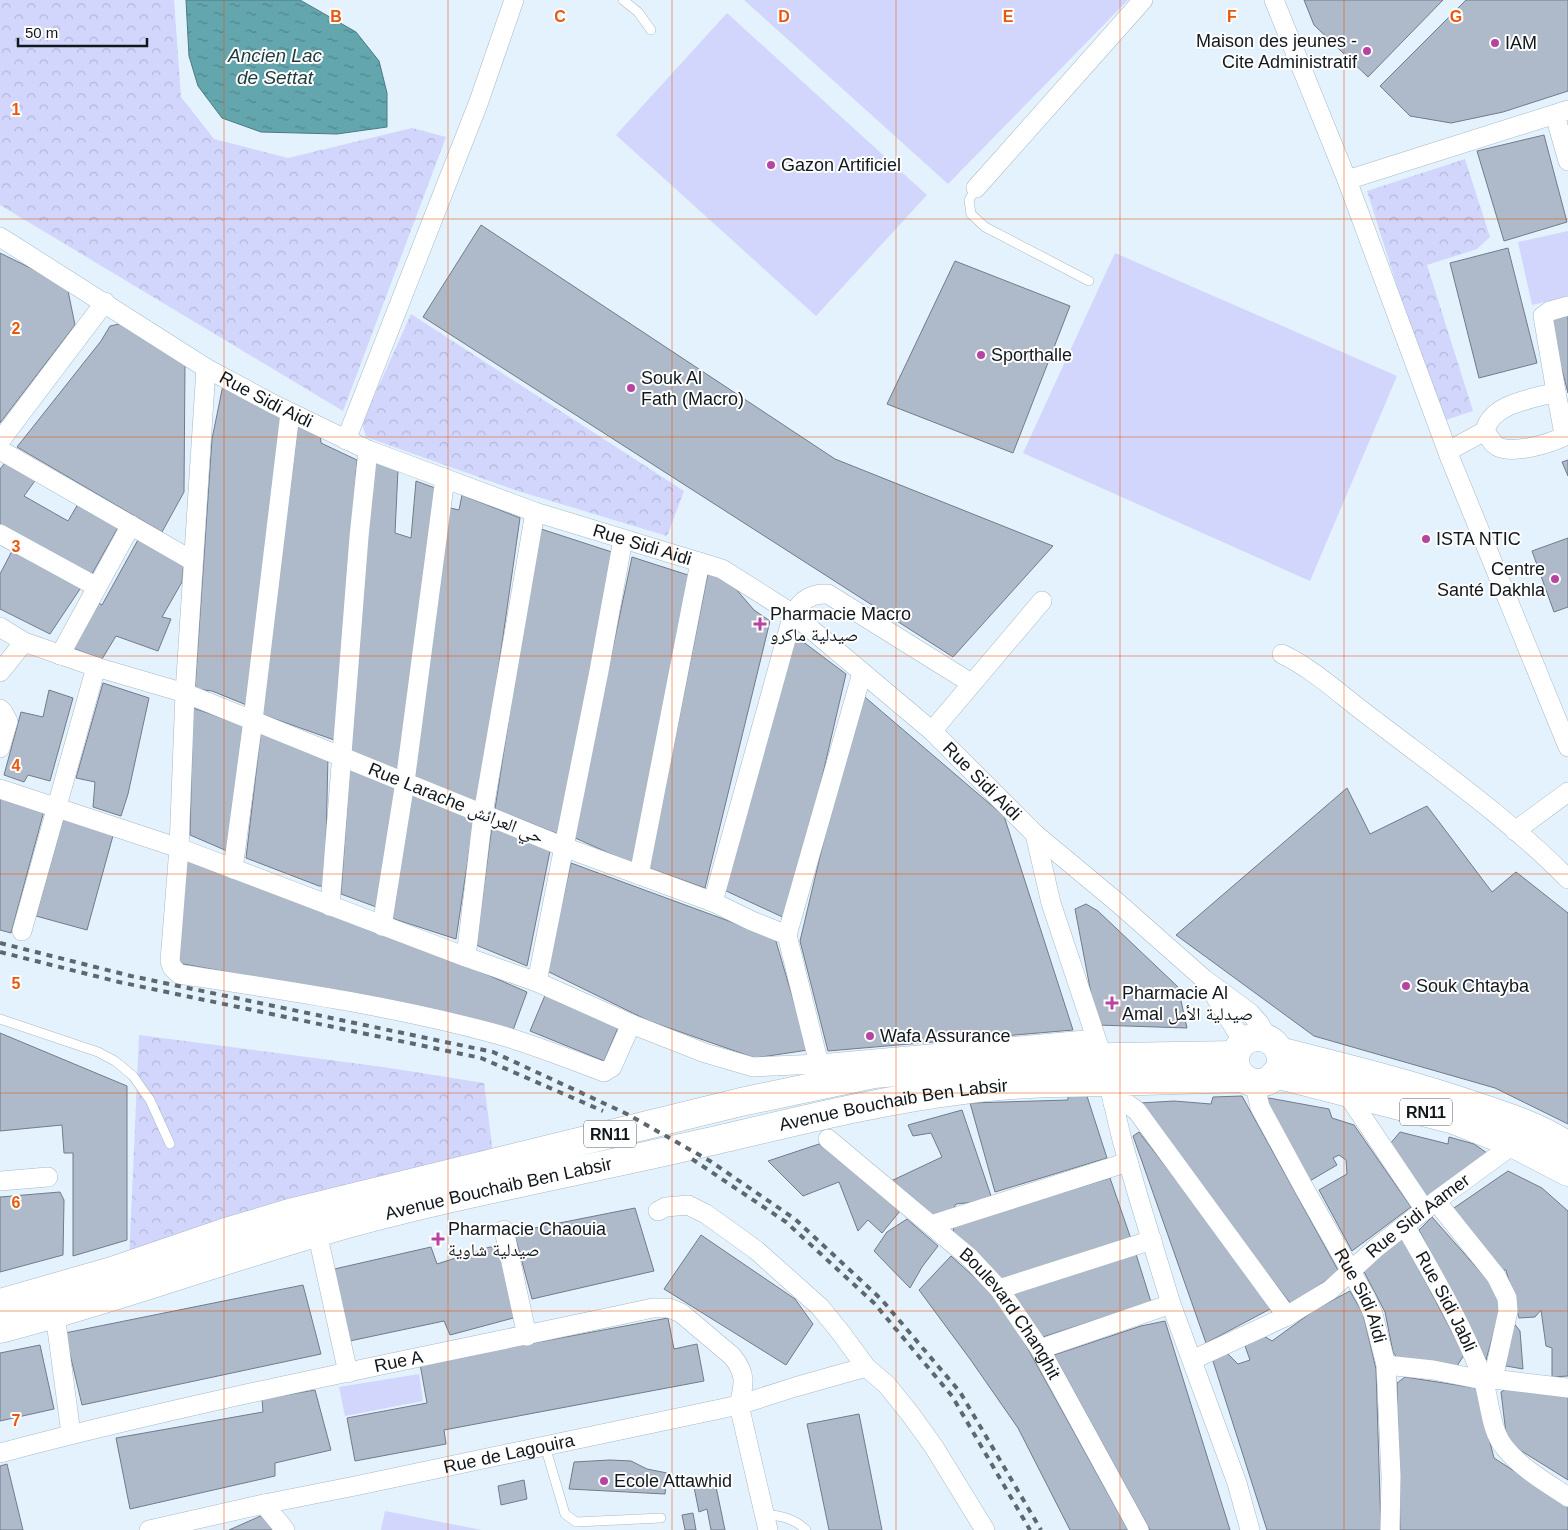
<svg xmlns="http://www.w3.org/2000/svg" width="1568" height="1530" font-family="Helvetica,'Noto Naskh Arabic',sans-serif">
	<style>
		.park { fill: url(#park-crowns) }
		.garden { fill: #d2d6fc }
		.water { fill: url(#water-ripples); stroke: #4b7b82 }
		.building { fill: #aeb9ca; stroke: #717b8b }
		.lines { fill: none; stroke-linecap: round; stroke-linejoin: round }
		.service-casing { stroke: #a7b9c6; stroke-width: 10 }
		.minor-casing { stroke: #a7b9c6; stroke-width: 20 }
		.primary-casing { stroke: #a7b9c6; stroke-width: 29 }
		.service { stroke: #fff; stroke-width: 9 }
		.minor { stroke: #fff; stroke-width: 19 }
		.primary { stroke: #fff; stroke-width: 28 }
		.rail { stroke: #5d676e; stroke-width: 4; stroke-dasharray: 6 6; stroke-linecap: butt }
		.grid { fill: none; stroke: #e8590c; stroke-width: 1; stroke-opacity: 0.55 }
		.poi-dot { fill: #b644a0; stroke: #fdfdfd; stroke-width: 2 }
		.labels { text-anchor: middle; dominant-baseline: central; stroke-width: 4; stroke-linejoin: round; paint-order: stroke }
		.shield { fill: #fdfdfd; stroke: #585d60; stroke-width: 1 }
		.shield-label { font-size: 16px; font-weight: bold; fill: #11181c }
		.poi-label { font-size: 18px; fill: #11181c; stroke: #fdfdfd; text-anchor: start }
		.street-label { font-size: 18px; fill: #11181c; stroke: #fdfdfd }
		.water-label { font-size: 19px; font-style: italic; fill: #1b3c3f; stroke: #fdfdfd }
		.grid-label { font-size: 16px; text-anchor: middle; font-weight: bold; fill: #e8590c; stroke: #fdfdfd; stroke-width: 4; stroke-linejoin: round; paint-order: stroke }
	</style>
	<defs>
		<pattern id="park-crowns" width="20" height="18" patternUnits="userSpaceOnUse" patternTransform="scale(1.25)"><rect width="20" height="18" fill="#d2d6fc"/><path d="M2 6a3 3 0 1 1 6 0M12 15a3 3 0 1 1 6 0" fill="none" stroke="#b3b7d7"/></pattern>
		<pattern id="water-ripples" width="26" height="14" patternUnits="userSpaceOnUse" patternTransform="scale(1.25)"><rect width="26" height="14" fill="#64a6ad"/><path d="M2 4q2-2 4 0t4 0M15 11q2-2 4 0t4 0" fill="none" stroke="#51868c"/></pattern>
	</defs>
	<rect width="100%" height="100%" fill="#e4f2fe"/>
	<path class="park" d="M0 0H174L181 97 214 139 288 158 412 128 446 137 343 411 0 205Z
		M1465 159 1490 237 1477 249 1427 265 1473 411 1440 422 1367 191Z
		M411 314 684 491 667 536 518 491 366 437 362 423Z
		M139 1035 383 1067 484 1083 493 1153 129 1262Z"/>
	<path class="garden" d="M744 0H1128L948 184Z
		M727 13 927 195 816 316 616 135Z
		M1568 231V297L1532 305 1518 242Z
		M1115 253 1397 376 1310 581 1023 453Z
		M419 1374 423 1401 345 1416 339 1387Z
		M385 1511 482 1530H381Z"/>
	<path class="water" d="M186 0H300L356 32 379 61 387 93V127L337 134 261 132 222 118 198 86 189 56Z"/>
	<path class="building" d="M1304 0H1443L1368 77 1314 25Z
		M1466 0H1568V91L1503 112 1451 123 1410 116 1380 86Z
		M1544 135 1567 222 1504 241 1477 151Z
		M481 225 835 459 1053 546 953 657 423 317Z
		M1508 248 1537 363 1479 378 1450 263Z
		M0 253 67 286 75 325 0 423Z
		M955 261 1070 306 1013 453 887 404Z
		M1568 315V393L1549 319Z
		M124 323 185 361 184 492 162 532 17 447 101 341 110 326Z
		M223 385 283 418 249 706 212 691 195 689 212 439Z
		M298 425 320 433 321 443 357 460 337 741 261 714Z
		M374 459 398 470 395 533 411 538 416 481 435 488 400 772 350 751Z
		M1568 460V476L1562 462Z
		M5 463 37 478 24 496 68 521 78 504 120 524 92 574 0 524V469Z
		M462 495 520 518 479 804 412 776 446 507 459 510Z
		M538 528 615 553 558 834 495 809Z
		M139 538 184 560 182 582 162 617 171 619 158 651 116 636 102 659 72 648 97 602 102 605Z
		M1568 538V607L1554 612 1532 551Z
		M12 551 82 586 50 634 0 609V574Z
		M632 557 691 576 633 864 573 837Z
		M708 573 729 581 754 610 770 621 705 888 649 868Z
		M790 632 846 674 789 920 724 890Z
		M103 683 149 698 128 794 121 816 93 807 95 782 76 778Z
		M49 690 73 698 50 781 28 775 24 782 4 775 21 712 43 717Z
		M859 692 1004 816 1073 1030 828 1051 800 941Z
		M193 708 243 725 227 851 190 835Z
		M261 731 328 756 325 886H319L246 858Z
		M350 764 398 784 379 908 341 894Z
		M1347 788 1370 834 1427 806 1492 892 1516 872 1568 913V1124L1495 1088 1314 1036 1176 935Z
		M412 792 474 819 456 939 388 917Z
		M0 797 44 811 11 933 0 930Z
		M63 819 114 832 87 930 36 916Z
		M492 826 550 851 527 966 476 945Z
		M182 856 449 958 527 992 512 1033 433 1010 178 963Z
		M571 863 775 938 808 1050 755 1058 649 1021 547 971Z
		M1086 904 1098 911 1178 987 1187 1028 1097 1025 1075 909Z
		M546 993 620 1023 604 1061 530 1031Z
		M0 1033 127 1086V1240L73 1256V1153H64L62 1125 0 1131Z
		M1068 1087 1085 1090 1107 1158 995 1192 970 1103 1068 1100Z
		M1242 1096 1339 1272 1291 1304 1188 1171 1140 1103 1174 1101 1211 1104 1213 1097Z
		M1269 1098 1329 1109 1332 1118 1354 1125 1411 1207 1352 1251 1319 1190 1347 1174 1346 1160 1339 1155 1333 1158 1337 1165 1308 1182 1262 1102Z
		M962 1110 991 1196 975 1202 956 1204 952 1211 933 1217 891 1181 942 1157 931 1133 913 1136 908 1125Z
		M1139 1132 1274 1307 1206 1343 1133 1136Z
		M1400 1132 1448 1144 1449 1137 1474 1144 1487 1153 1428 1200 1390 1144Z
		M819 1144 900 1211 882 1233 868 1220 858 1231 839 1182 803 1196 768 1161Z
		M1508 1171 1542 1188 1568 1211V1376L1552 1377V1348L1546 1346 1541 1310 1535 1317 1519 1318 1506 1270H1500L1451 1210Z
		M1110 1178 1131 1239 1000 1281 954 1237 953 1225Z
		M60 1192 64 1200 63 1255 0 1272V1197Z
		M635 1208 654 1271 532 1299 514 1232Z
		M1432 1217 1492 1285 1501 1306 1486 1360 1419 1230Z
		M907 1219 938 1246 922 1267 910 1288 874 1251 887 1232Z
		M701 1235 795 1299 813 1324 786 1365 664 1289Z
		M1402 1237 1464 1355 1457 1366 1398 1359 1393 1352 1385 1312 1361 1266Z
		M431 1247 437 1264 490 1247 504 1248 517 1317 450 1335 444 1321 345 1342 330 1270Z
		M1136 1254 1151 1302 1043 1337 1011 1294Z
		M951 1256 1002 1302 1128 1530H1070L1018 1428 970 1359 919 1290Z
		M303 1285 321 1354 82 1405 65 1333Z
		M1350 1291 1363 1314 1376 1369 1381 1530H1267L1212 1358 1226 1352 1238 1364 1250 1360 1245 1346 1264 1336 1272 1341 1316 1309Z
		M668 1318 674 1349 697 1344 704 1381 444 1430 446 1444 355 1461 347 1418 427 1403 420 1364Z
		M1165 1321 1230 1530H1150L1054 1355 1141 1326Z
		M1513 1322 1520 1331 1523 1369 1506 1366 1501 1353Z
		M40 1345 54 1409 0 1421V1353Z
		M1405 1377 1476 1388 1494 1458 1568 1506V1530H1400L1397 1383Z
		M1506 1389 1568 1397V1480L1507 1442 1501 1392Z
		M315 1390 331 1450 275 1463V1476L130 1509 116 1438 263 1412 262 1399Z
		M859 1414 882 1530H829L807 1424Z
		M610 1460 631 1461 647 1469 667 1473 665 1494 569 1489 574 1462Z
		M7 1464 23 1530H0V1466Z
		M714 1477 725 1530H711L707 1509 699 1512 693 1482Z
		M524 1480 527 1499 501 1505 498 1486Z
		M693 1513 696 1530H685L682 1515Z
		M265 1514 272 1530H229Z"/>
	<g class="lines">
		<g class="service-casing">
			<path id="service" d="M623 0 638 12 651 30
				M976 188 969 200 971 214 985 227 1089 281
				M0 1019 98 1052 115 1061 133 1076 150 1100 170 1144
				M545 1446 565 1514 576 1522 661 1518
				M765 1514C781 1516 794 1518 806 1530"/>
		</g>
		<g class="minor-casing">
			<g id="minor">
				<path d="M1274 0 1347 180 1450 458 1568 747"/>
				<path d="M1555 115 1568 161"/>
				<path d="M1347 180 1568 110"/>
				<path d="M976 188 1143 0"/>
				<path id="s1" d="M0 237 206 368 273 404 368 450 535 512 722 569 793 614 932 731 1035 834 1118 903 1204 979 1250 1013 1259 1023 1268 1039"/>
				<path d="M206 368 185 693 179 848 170 961 172 967 179 974C283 990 387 1005 489 1032 528 1042 566 1058 604 1072L612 1067 631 1024"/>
				<path d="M1485 431C1489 437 1493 446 1501 448 1517 453 1548 444 1563 437L1564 434 1556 392"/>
				<path d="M346 440 478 104 514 0"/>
				<path d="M0 441 105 302"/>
				<path d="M0 450 193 561"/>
				<path d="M1448 451 1485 431C1491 403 1533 399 1556 392L1543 316 1550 311 1568 306"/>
				<path d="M0 534 97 587"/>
				<path d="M0 627 24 642 96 667 185 693 564 847 713 902 752 921 787 935"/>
				<path d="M1282 654C1317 671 1345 699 1377 722 1442 772 1510 820 1568 879"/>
				<path d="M60 655 131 525"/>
				<path d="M0 672 24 642"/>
				<path d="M0 709 3 712 8 721 0 748"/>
				<path d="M932 731 1042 601"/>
				<path d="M0 789 179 848 466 957 537 982 631 1024 705 1053 753 1067 819 1064 1096 1039"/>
				<path d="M1515 831 1568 792"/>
				<path d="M1035 834 1051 903 1102 1056 1122 1140 1138 1196 1171 1304 1237 1483 1250 1530"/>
				<path d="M233 869 253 720 290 413"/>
				<path d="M639 875 700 562"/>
				<path d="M713 902 793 614C802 600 811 593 828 594L971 683"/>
				<path d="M330 906 359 537 368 450"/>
				<path d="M382 926 405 782 445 478"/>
				<path d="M22 931 96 667"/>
				<path d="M466 957 483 814 535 512"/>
				<path d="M537 982 599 671 623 539"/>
				<path d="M1209 986 1243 1042"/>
				<path d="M819 1064 787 935 862 673"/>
				<path id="s2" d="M1254 1082 1260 1107 1304 1188 1366 1298 1373 1314 1386 1365 1391 1476 1390 1530"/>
				<path d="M1345 1091 1425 1210"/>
				<path d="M1113 1103 1129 1105 1137 1111 1287 1316"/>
				<path id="s3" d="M828 1139 969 1257 999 1289 1040 1349 1139 1530"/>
				<path d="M0 1181 48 1177"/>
				<path d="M1436 1201 1496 1276 1507 1298 1508 1311 1493 1379"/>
				<path d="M658 1211 666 1207 688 1205 706 1214 756 1250 820 1307 841 1333 866 1367 887 1385 911 1415 934 1447 985 1530"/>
				<path d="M931 1225 1128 1162"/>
				<path id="s4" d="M1405 1226C1433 1275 1463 1326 1483 1379 1490 1401 1490 1430 1505 1448 1521 1468 1547 1483 1568 1497"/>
				<path d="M504 1230 527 1336"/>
				<path d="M317 1232 348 1373"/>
				<path d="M999 1289 1152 1240"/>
				<path d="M55 1314 71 1434"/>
				<path d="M1040 1349 1171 1304"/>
				<path id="s5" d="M1192 1360 1287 1316 1330 1290 1377 1247 1436 1201 1514 1144"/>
				<path d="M1386 1365 1433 1370 1483 1380 1493 1379 1568 1388"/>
				<path id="s6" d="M0 1453C216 1396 435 1355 653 1308H669L681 1313 732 1356C747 1374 744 1385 739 1405L768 1530"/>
				<path d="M264 1504 285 1530"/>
				<path id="s7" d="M149 1530 264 1504 355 1486 739 1405 795 1387 866 1367"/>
			</g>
		</g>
		<g class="primary-casing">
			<g id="primary">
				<circle cx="1258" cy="1060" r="23"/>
				<path d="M1279 1051C1347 1068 1415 1085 1481 1108 1511 1118 1541 1128 1568 1146"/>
				<path d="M1275 1074 1454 1120 1514 1144 1568 1172"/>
				<path d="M0 1303 112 1271 226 1232 293 1212 741 1102 874 1074 1059 1058 1235 1055"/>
				<path id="s8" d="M0 1329C108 1301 212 1263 319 1232 444 1196 573 1173 699 1144 787 1124 873 1101 963 1090 1012 1083 1061 1083 1110 1082 1155 1081 1199 1079 1244 1078"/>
			</g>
		</g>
		<use href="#service" class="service"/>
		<use href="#minor" class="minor"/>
		<use href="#primary" class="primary"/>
		<path class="rail" d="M0 943 131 976 493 1052 627 1114 710 1161 795 1219 882 1300 960 1392 1041 1530
			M0 952 119 982 481 1058 603 1111
			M692 1159 786 1222 874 1303 952 1396 1030 1530"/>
	</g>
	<path class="grid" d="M224 0V1530M448 0V1530M672 0V1530M896 0V1530M1120 0V1530M1344 0V1530M0 219H1568M0 437H1568M0 656H1568M0 874H1568M0 1093H1568M0 1311H1568"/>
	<g class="poi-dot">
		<circle cx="1495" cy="43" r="5"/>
		<circle cx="1367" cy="51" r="5"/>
		<circle cx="771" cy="165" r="5"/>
		<circle cx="981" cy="355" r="5"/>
		<circle cx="631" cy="388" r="5"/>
		<circle cx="1426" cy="539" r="5"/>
		<circle cx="1555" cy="579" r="5"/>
		<path d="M757.5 616.5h5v5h5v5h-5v5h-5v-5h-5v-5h5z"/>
		<circle cx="1406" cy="986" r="5"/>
		<path d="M1109.5 995.5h5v5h5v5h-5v5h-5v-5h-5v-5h5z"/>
		<circle cx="870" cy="1036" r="5"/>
		<path d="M435.5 1231.5h5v5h5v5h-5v5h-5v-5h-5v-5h5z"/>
		<circle cx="604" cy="1481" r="5"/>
	</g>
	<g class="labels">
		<g class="shield">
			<rect x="1400" y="1098.5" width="52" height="27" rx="4"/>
			<rect x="584" y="1120.5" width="52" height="27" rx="4"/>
		</g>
		<g class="shield-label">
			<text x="1426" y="1112">RN11</text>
			<text x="610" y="1134">RN11</text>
		</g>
		<g class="poi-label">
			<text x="1357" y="41" text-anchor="end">Maison des jeunes -<tspan x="1357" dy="21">Cite Administratif</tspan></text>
			<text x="1505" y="43">IAM</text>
			<text x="781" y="165">Gazon Artificiel</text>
			<text x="991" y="355">Sporthalle</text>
			<text x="641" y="378">Souk Al<tspan x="641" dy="21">Fath (Macro)</tspan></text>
			<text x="1436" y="539">ISTA NTIC</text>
			<text x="1545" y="569" text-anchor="end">Centre<tspan x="1545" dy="21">Santé Dakhla</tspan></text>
			<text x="770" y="614">Pharmacie Macro<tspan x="770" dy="21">صيدلية ماكرو</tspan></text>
			<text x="1416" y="986">Souk Chtayba</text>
			<text x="1122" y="993">Pharmacie Al<tspan x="1122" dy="21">Amal صيدلية الأمل</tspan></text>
			<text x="880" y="1036">Wafa Assurance</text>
			<text x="448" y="1229">Pharmacie Chaouia<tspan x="448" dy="21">صيدلية شاوية</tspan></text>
			<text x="614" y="1481">Ecole Attawhid</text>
		</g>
		<g class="street-label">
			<text stroke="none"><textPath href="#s1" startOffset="312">Rue Sidi Aidi</textPath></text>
			<text stroke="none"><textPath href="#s1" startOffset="716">Rue Sidi Aidi</textPath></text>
			<text stroke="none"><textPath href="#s1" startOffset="1136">Rue Sidi Aidi</textPath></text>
			<text transform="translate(456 803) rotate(22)">Rue Larache حي العرائش</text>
			<text stroke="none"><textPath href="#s8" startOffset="922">Avenue Bouchaib Ben Labsir</textPath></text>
			<text stroke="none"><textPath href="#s8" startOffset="518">Avenue Bouchaib Ben Labsir</textPath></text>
			<text stroke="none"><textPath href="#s5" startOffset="270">Rue Sidi Aamer</textPath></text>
			<text stroke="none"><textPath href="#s2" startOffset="240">Rue Sidi Aidi</textPath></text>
			<text stroke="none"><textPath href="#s4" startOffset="86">Rue Sidi Jabli</textPath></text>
			<text stroke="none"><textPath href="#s3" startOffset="254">Boulevard Changhit</textPath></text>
			<text stroke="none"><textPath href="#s6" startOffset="409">Rue A</textPath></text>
			<text stroke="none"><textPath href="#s7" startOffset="368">Rue de Lagouira</textPath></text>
		</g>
		<g class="water-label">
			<text x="275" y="55">Ancien Lac<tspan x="275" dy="22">de Settat</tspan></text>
		</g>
	</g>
	<g class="grid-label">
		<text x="336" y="22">B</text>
		<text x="560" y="22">C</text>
		<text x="784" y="22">D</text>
		<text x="1008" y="22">E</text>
		<text x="1232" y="22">F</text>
		<text x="1456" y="22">G</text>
		<text x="16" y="115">1</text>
		<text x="16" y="334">2</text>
		<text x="16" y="552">3</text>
		<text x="16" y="771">4</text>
		<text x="16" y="989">5</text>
		<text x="16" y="1208">6</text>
		<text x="16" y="1426">7</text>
	</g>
	<path d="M18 38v8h129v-8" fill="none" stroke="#11181c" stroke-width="2.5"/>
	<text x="25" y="38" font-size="15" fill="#11181c" stroke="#fdfdfd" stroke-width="4" paint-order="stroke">50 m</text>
</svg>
